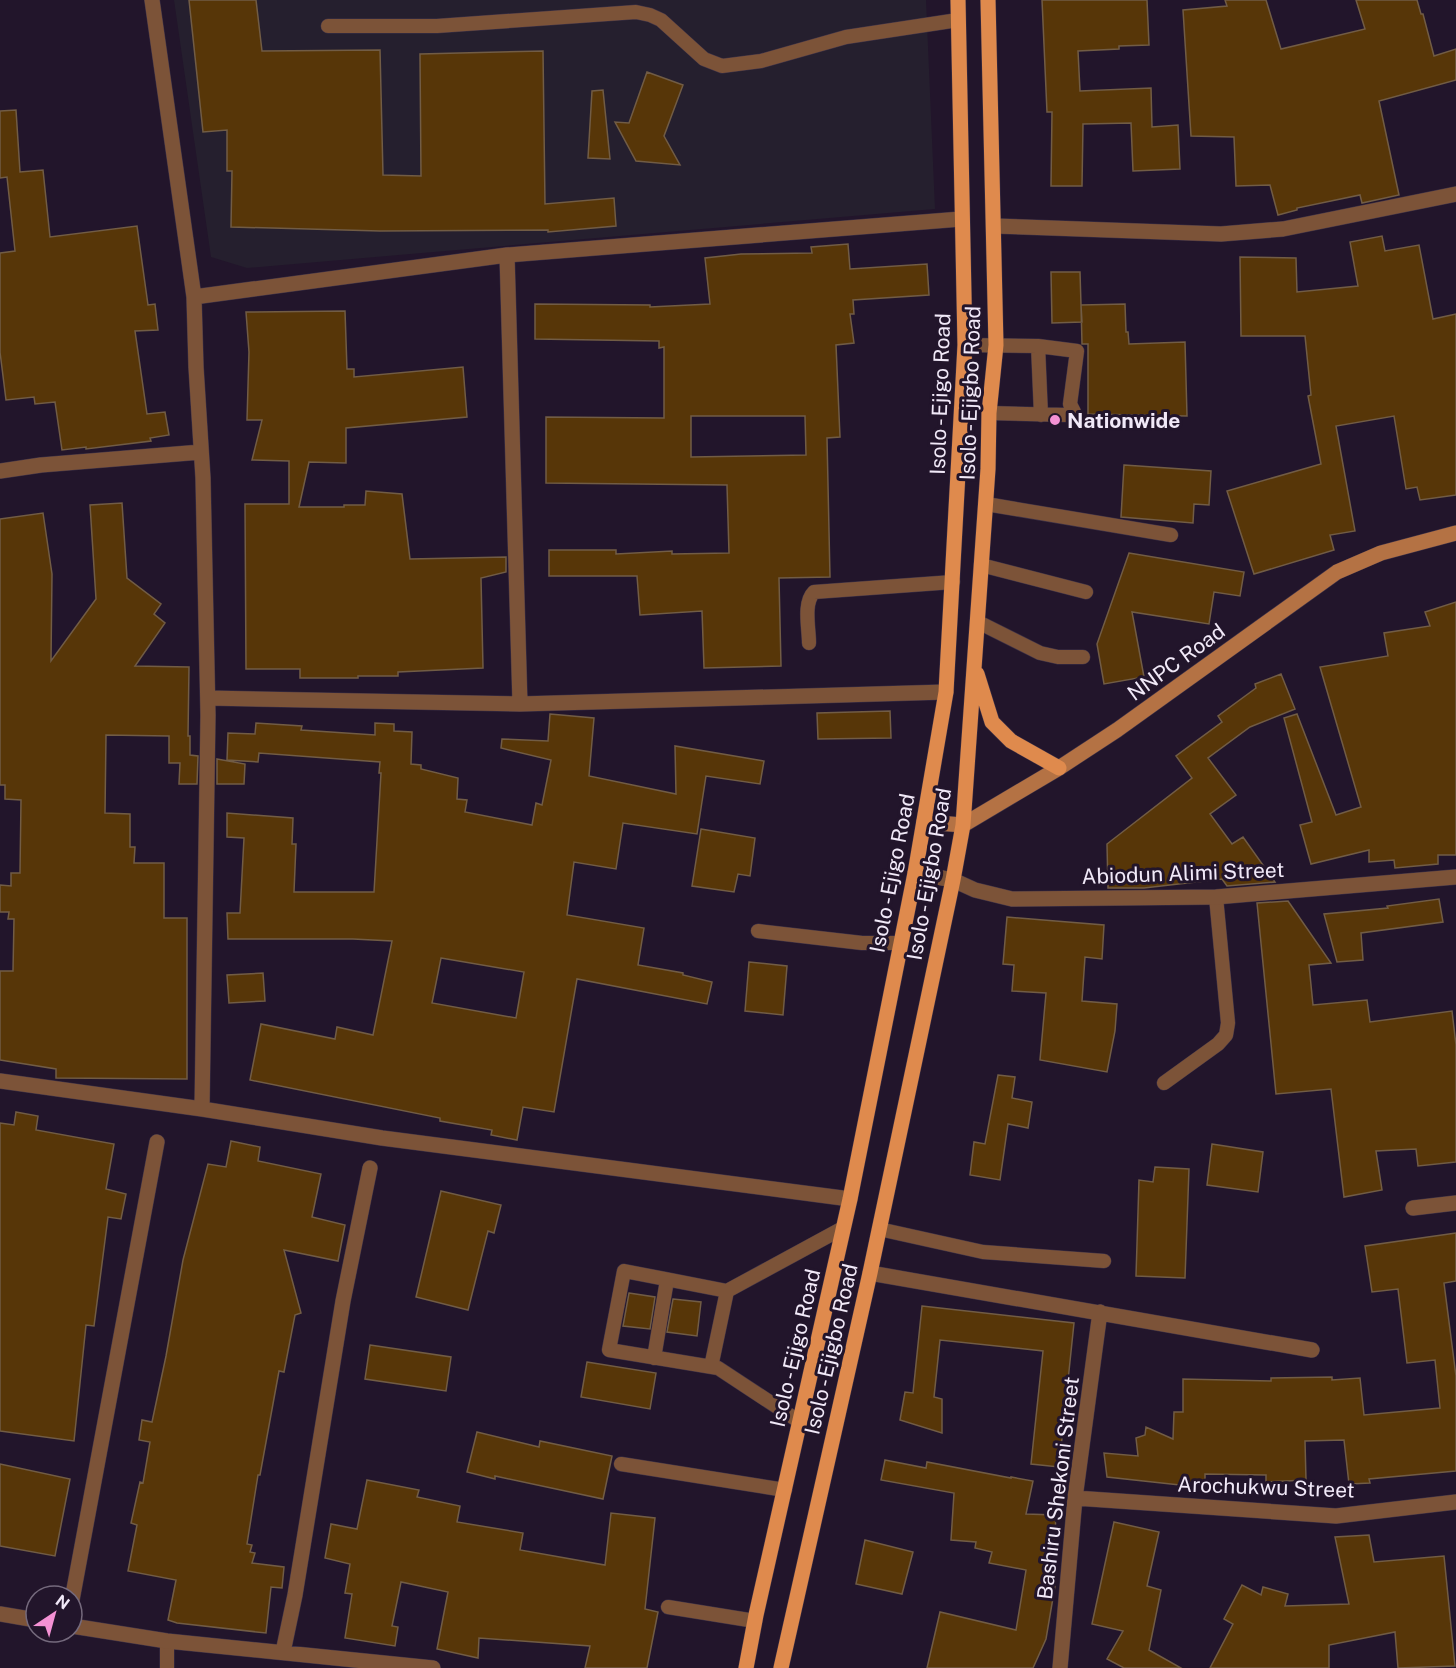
<svg xmlns="http://www.w3.org/2000/svg" width="1456" height="1668" font-family="'Public Sans',sans-serif">
	<style>
		.industrial { fill: #251f2e }
		.building { fill: #573608; stroke: #715c45; stroke-width: 1.5; fill-rule: evenodd }
		.lines { fill: none; stroke-linecap: round; stroke-linejoin: round }
		.lane-casing { stroke: #3f3348; stroke-width: 15 }
		.street-casing { stroke: #3f3348; stroke-width: 16 }
		.secondary-casing { stroke: #3f3348; stroke-width: 16 }
		.primary-casing { stroke: #3f3348; stroke-width: 16 }
		.lane { stroke: #7c5338; stroke-width: 14 }
		.street { stroke: #7c5338; stroke-width: 15 }
		.secondary { stroke: #b47244; stroke-width: 15 }
		.primary { stroke: #df8a4d; stroke-width: 15 }
		.poi-dot { fill: #f491d4; stroke: #22152b; stroke-width: 2 }
		.labels { text-anchor: middle; dominant-baseline: central; stroke-width: 6; stroke-linejoin: round; paint-order: stroke }
		.street-label { font-size: 21px; fill: #f1e9f8; stroke: #22152b }
		.poi-label { font-size: 21px; font-weight: bold; fill: #f1e9f8; stroke: #22152b; text-anchor: start }
	</style>
	<rect width="100%" height="100%" fill="#22152b"/>
	<path class="industrial" d="M174 0H926L935 209 247 268 211 257Z"/>
	<path class="building" d="M189 0H256L262 51 380 50 383 175 421 176 420 54 543 51 545 204 614 198 616 226 548 232V230L380 231 231 227 232 171H227V130L203 132Z
		M1042 0H1147L1149 45 1119 46V49L1078 51 1080 91 1151 88 1152 127 1178 125 1180 169 1133 171 1131 123 1083 124 1082 186H1051L1052 112H1047Z
		M1225 0H1266L1281 49 1365 29 1356 0H1417L1421 14H1423L1434 56 1456 49V80L1379 101 1399 195 1362 203 1360 195 1297 208V210L1278 215 1270 185 1236 186 1234 137 1191 136 1183 10 1227 6Z
		M647 72 683 85 664 136 680 165 636 161 615 122 629 123Z
		M603 90 610 159 588 158 592 91Z
		M16 110 20 172 43 170 50 237 137 226 148 305 155 304 158 330 135 331 147 414 165 412 169 435 150 438 151 441 86 449V447L62 450 55 402 35 404 34 397 6 400 0 352V253L15 251 7 177 0 178V111Z
		M1382 236 1385 251 1419 245 1433 319 1456 314V495L1420 500 1417 487 1406 489 1394 416 1336 426 1355 531 1330 535 1334 550 1254 574 1227 491 1321 464 1308 396 1311 395 1305 336H1241L1240 257 1296 258 1297 292 1358 286 1350 242Z
		M848 244 850 269 927 264 929 295 853 300 854 314H850L854 343 836 345 840 437 827 438 830 577 779 578 781 666 704 668 702 611 640 615 637 576H549V550H616V554L672 551V554L729 553 727 485 546 483V417L664 418V347L659 348V341L535 339V304L650 305V307L710 304 705 258 741 254 812 253 811 247ZM691 416H805L806 455 691 457Z
		M1051 272H1080L1081 305 1125 304 1126 332H1128L1129 344 1185 342 1187 416 1088 414V344H1082L1081 305 1082 322 1052 323Z
		M345 311 347 369H354V377L463 367 467 417 346 428V463L309 462 299 507H344V505H365L366 491 402 494 410 559 506 557V572L481 578 483 668 398 672V676H358V678H300V669H246L245 504H289V461L252 460 262 420H247L249 352 246 312Z
		M1124 465 1211 471 1209 505 1194 504 1193 523 1121 517Z
		M122 503 127 578 161 604 154 614 165 623 135 666 189 667 188 736H190V755L198 756 197 784H179L180 763H169V736L106 735 105 813 130 814V847H135L134 863H164V918H187V1079L56 1078V1069L0 1060V971H13L14 919H8L9 912H0V885L11 886V873H20L21 800 5 799V785H0V519L43 513 52 574 51 661 96 599 90 505Z
		M1129 553 1244 572 1240 596 1214 592 1209 624 1132 612 1144 677 1104 684 1097 644Z
		M1456 602V855H1438V864L1395 868 1394 860 1369 862V850L1311 864 1300 825 1312 822 1284 718 1297 714 1336 815 1361 807 1320 667 1388 656 1384 633 1430 626 1425 612Z
		M1281 674 1295 709 1250 727 1208 758 1236 795 1210 814 1232 844 1243 837 1275 882 1227 886 1222 879 1144 888H1108L1107 844 1192 778 1176 756 1222 722 1218 716 1256 688 1255 684Z
		M890 711 891 738 818 739 817 713Z
		M550 714 594 718 589 776 676 794 675 746 764 761 760 784 706 776 697 834 623 823 616 869 574 862 567 915 644 928 638 965 683 973V975L712 982 707 1004 577 979 554 1112 523 1107 517 1140 491 1135 492 1130 440 1121V1118L250 1080 261 1024 335 1039 337 1027 373 1035 392 941 353 939H228L227 913H240L244 838 227 837V813L293 818 292 844H296L294 892H374L381 773H379L380 762 259 753 258 762 227 760 228 733 255 734 256 723 302 726 301 730 375 735V723L394 724V731L412 732 411 764 421 765V769L458 778 457 799 467 800 465 812 532 825 536 803 542 805 551 760 501 748 502 739 548 741ZM441 958 524 972 516 1018 432 1003Z
		M217 759 245 764 244 784H217Z
		M701 829 755 838 750 876 738 874 734 892 692 886Z
		M1439 899 1443 922 1361 933 1363 960 1337 962 1324 914 1388 908 1387 906Z
		M1288 901 1331 963 1309 965 1313 1005 1367 1000 1370 1022 1452 1011 1456 1045V1162L1418 1166 1416 1149 1376 1151 1382 1190 1344 1197 1331 1089 1276 1094 1257 903Z
		M1007 917 1104 925 1102 959 1085 957 1082 1001 1117 1004 1115 1031 1107 1072 1040 1060 1046 993 1012 991 1014 965 1003 964Z
		M749 962 787 966 783 1015 745 1011Z
		M263 973 265 1001 229 1003 227 975Z
		M998 1075 1015 1077 1012 1098 1032 1102 1028 1128 1008 1124 1000 1180 970 1175 974 1142 985 1144Z
		M16 1112 38 1116 36 1130 114 1144 106 1189 126 1194 121 1219 108 1217 94 1326 86 1325 74 1441 0 1431V1123L14 1125Z
		M231 1141 260 1147 258 1161 321 1174 312 1217 345 1225 338 1261 284 1250 301 1313 295 1315 284 1372 279 1371 260 1475H258L247 1544 252 1545 250 1552 255 1553 252 1563 284 1567 282 1588 271 1587 266 1633 177 1623 168 1620 176 1580 128 1571 137 1525 131 1523 140 1482 143 1483 150 1442 139 1440 142 1420 152 1422 166 1356 183 1260 208 1164 226 1167Z
		M1212 1144 1263 1152 1258 1192 1207 1185Z
		M1155 1167 1189 1169 1185 1278 1136 1276 1139 1180 1153 1182Z
		M441 1191 501 1205 494 1233 488 1231 468 1310 416 1297Z
		M1456 1233V1281L1444 1283 1456 1376V1471L1369 1479 1370 1483 1349 1484 1344 1440 1305 1441 1306 1480 1266 1482V1475L1205 1474V1485H1180L1107 1477 1104 1453 1138 1456 1136 1438 1145 1435 1146 1427 1173 1439 1174 1412H1183V1379L1271 1381V1378L1332 1377V1380L1360 1378 1364 1415 1440 1408 1435 1360 1407 1363 1398 1289 1372 1292 1365 1246Z
		M629 1293 655 1297 650 1329 623 1326Z
		M673 1299 701 1302 697 1336 667 1332Z
		M922 1306 1074 1323 1059 1467 1031 1464 1043 1351 940 1340 934 1397 942 1399V1433L900 1420 905 1392 913 1393Z
		M370 1345 451 1357 446 1391 365 1379Z
		M587 1362 656 1373 650 1409 581 1397Z
		M477 1432 539 1447 540 1441 612 1456 603 1499 495 1476V1479L467 1472Z
		M885 1460 926 1468 927 1462 1011 1478V1477L1033 1481 1026 1514 1056 1515 1052 1585 1055 1586 1046 1639 1033 1668H927L940 1612 1016 1630 1026 1570 989 1563 992 1552 975 1548 976 1542 951 1540 954 1493 881 1480Z
		M0 1464 70 1479 55 1556 0 1546Z
		M367 1480 419 1490 417 1497 460 1506 457 1522 523 1533 520 1550 605 1565 611 1513 655 1518 645 1609 658 1612 647 1668H585L590 1646 479 1638 478 1658 437 1649 448 1592 401 1582 392 1626 398 1627 395 1646 345 1638 352 1594 345 1593 350 1564 325 1558 331 1524 357 1529Z
		M1114 1522 1159 1532 1147 1586 1161 1590 1149 1650 1181 1668H1124L1107 1659 1123 1631 1092 1624Z
		M1369 1535 1374 1562 1444 1556 1455 1666 1398 1668 1395 1632 1329 1645V1668H1210L1233 1624 1224 1619 1242 1585 1261 1595 1263 1587 1288 1594 1285 1606 1349 1604 1335 1537Z
		M865 1540 913 1552 902 1594 856 1584Z"/>
	<g class="lines">
		<g class="lane-casing">
			<path id="lane" d="M328 26H437L636 12 650 15 661 20 704 59 722 66 761 61 846 37 958 20
				M965 345 1038 346 1077 351 1070 404 1074 412 1067 415 989 413
				M1038 346 1041 415
				M986 504 1171 535
				M981 565 1086 592
				M978 622 1040 653 1058 657H1083
				M809 643C809 628 803 603 814 592L953 582
				M758 931 862 943H901
				M1164 1083 1218 1044 1226 1035 1228 1023 1216 897
				M879 1229 983 1252 1104 1261
				M654 1358 667 1280
				M711 1367 727 1291
				M800 1422 718 1368 609 1350 624 1271 727 1291 843 1228
				M621 1464 785 1490
				M668 1607 755 1621
				M167 1668V1641"/>
		</g>
		<g class="street-casing">
			<path id="street" d="M152 0 194 297 196 367 203 478 208 715 202 1109
				M994 226 1221 234 1283 229 1456 194
				M194 297 507 255 961 219
				M0 471 41 465 201 452
				M208 698 520 704 507 255
				M520 704 946 692
				M915 873 953 880 975 890 1012 899 1216 897 1456 877
				M0 1081 202 1109 382 1138 850 1199
				M1413 1208 1456 1203
				M870 1273 1312 1350
				M1075 1498 1336 1516 1456 1502
				M72 1600 157 1142
				M0 1614 36 1620
				M72 1626 167 1641 433 1668
				M283 1652 295 1595 343 1301 370 1168
				M1060 1668 1075 1498 1100 1312"/>
		</g>
		<g class="secondary-casing">
			<path id="secondary" d="M924 822 963 825 1059 768 1117 730 1337 572 1381 553 1456 533"/>
		</g>
		<g class="primary-casing">
			<path id="primary" d="M977 674 992 722 1011 741 1059 768
				M746 1668 756 1615 850 1199 915 873 946 692 965 345 958 0
				M781 1668 870 1273 953 880 963 825 988 469 989 413 996 345 988 0"/>
		</g>
		<use href="#lane" class="lane"/>
		<use href="#street" class="street"/>
		<use href="#secondary" class="secondary"/>
		<use href="#primary" class="primary"/>
	</g>
	<circle class="poi-dot" cx="1055" cy="420" r="6"/>
	<g class="labels">
		<g class="street-label">
			<text transform="translate(970 393) rotate(-88)">Isolo - Ejigbo Road</text>
			<text transform="translate(940 394) rotate(-88)">Isolo - Ejigo Road</text>
			<text transform="translate(1176 662) rotate(-36)">NNPC Road</text>
			<text transform="translate(892 873) rotate(-79)">Isolo - Ejigo Road</text>
			<text transform="translate(1183 873) rotate(-2)">Abiodun Alimi Street</text>
			<text transform="translate(929 874) rotate(-80)">Isolo - Ejigbo Road</text>
			<text transform="translate(795 1348) rotate(-77)">Isolo - Ejigo Road</text>
			<text transform="translate(831 1349) rotate(-77)">Isolo - Ejigbo Road</text>
			<text transform="translate(1266 1487) rotate(2)">Arochukwu Street</text>
			<text transform="translate(1058 1488) rotate(-83)">Bashiru Shekoni Street</text>
		</g>
		<g class="poi-label">
			<text x="1067" y="420">Nationwide</text>
		</g>
	</g>
	<g transform="translate(54 1614) rotate(36)"><circle r="28" fill="#22152b" stroke="#756a7d" stroke-width="1.5"/>
	<path d="M0-4.5L10 22L0 15L-10 22Z" fill="#f491d4"/>
	<text y="-9" font-size="16" font-weight="bold" text-anchor="middle" fill="#f1e9f8">N</text>
	</g>
</svg>
